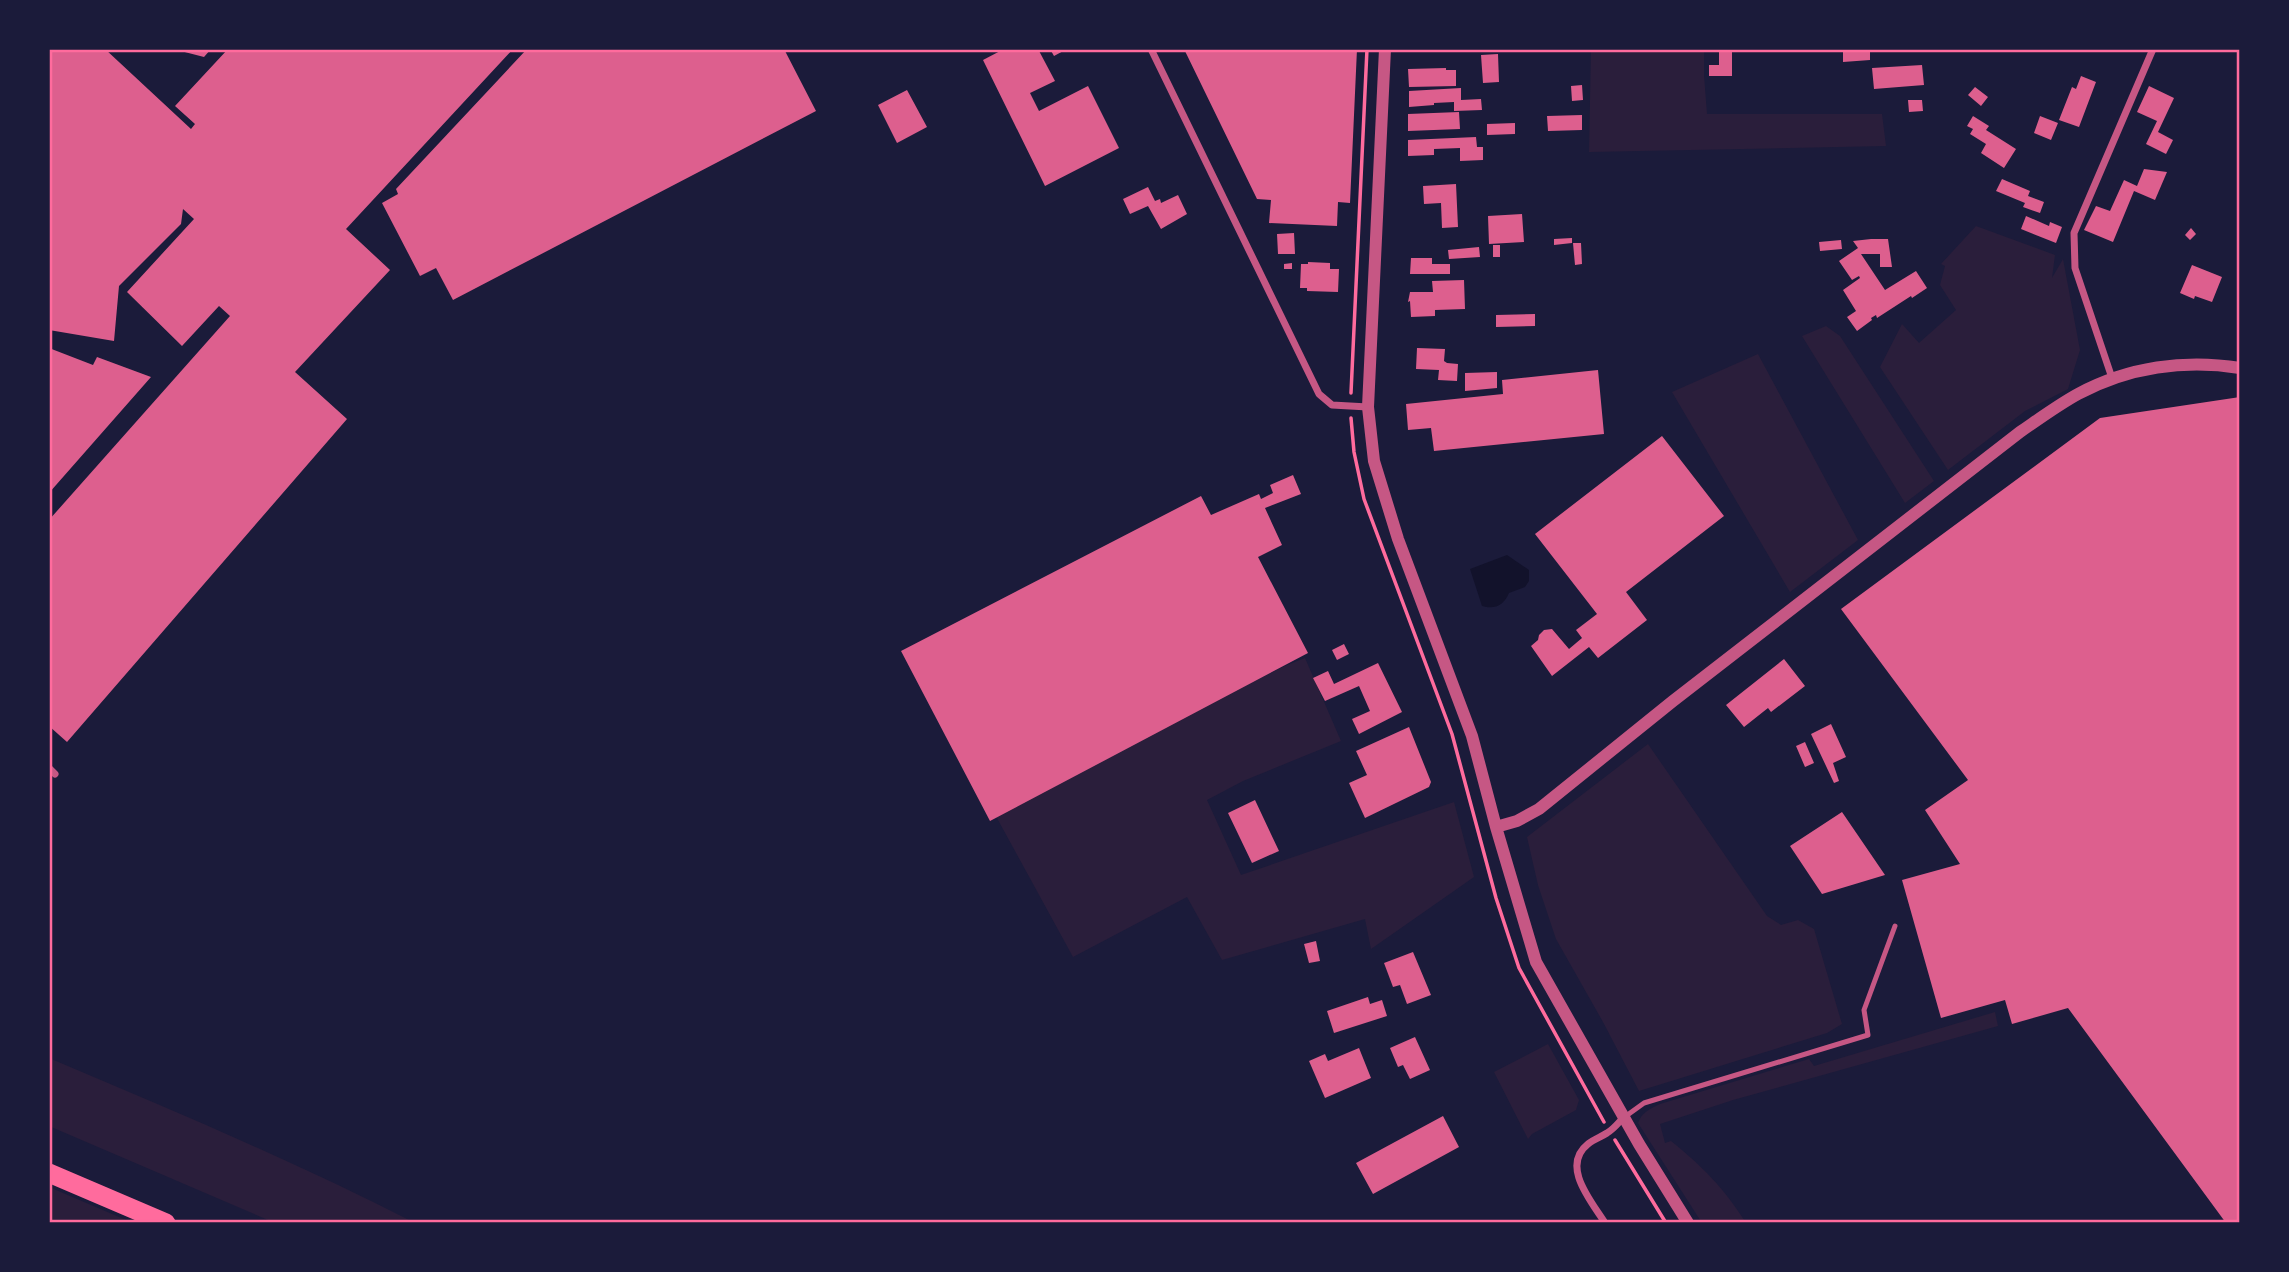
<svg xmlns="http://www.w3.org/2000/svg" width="2289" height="1272" font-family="'PT Sans Narrow',sans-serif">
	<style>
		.green { fill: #2a1e3b }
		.water { fill: #12122b }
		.building { fill: #dd5f8e }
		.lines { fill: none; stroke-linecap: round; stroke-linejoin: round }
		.path { stroke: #ff6b9d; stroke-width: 3.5 }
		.service { stroke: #c65784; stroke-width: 5 }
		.minor { stroke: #c65784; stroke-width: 7 }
		.tertiary { stroke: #c65784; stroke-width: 12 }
		.motorway { stroke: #ff6b9d; stroke-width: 19 }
		.neatline { fill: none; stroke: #ff6b9d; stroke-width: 2.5 }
	</style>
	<rect width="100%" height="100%" fill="#1b1b3a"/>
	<path class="green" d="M1591 49H1704V75L1707 114H1882L1886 146 1589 152Z
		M1976 226 2055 255 2052 278 2063 259 2080 350 2068 389 2025 411 1948 470 1880 367 1902 324 1919 343 1956 310 1940 285 1945 266 1941 264Z
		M1826 326 1840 336 1934 481 1905 503 1802 336Z
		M1758 354 1858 540 1790 592 1672 392Z
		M1305 658 1341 741 1243 781 1207 800 1241 875 1454 802 1474 877 1371 949 1365 919 1222 960 1187 897 1073 957 992 809 1287 665Z
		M1648 744 1767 916 1781 925 1798 920 1814 929 1842 1024 1827 1033 1639 1091 1603 1022 1556 939 1538 885 1527 837Z
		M1995 1012 1998 1026 1733 1100 1660 1124 1665 1143 1671 1141C1703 1167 1724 1188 1746 1223H1702L1638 1123C1642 1112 1650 1109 1660 1104L1809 1059 1814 1066Z
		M1548 1044 1579 1100 1576 1110 1532 1134 1528 1139 1494 1072Z
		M49 1058C172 1110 296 1162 415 1223H275L49 1126Z
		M49 1187 133 1223H49Z"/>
	<path class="water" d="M1507 555 1529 570V581L1525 587 1509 593C1504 605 1495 610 1482 606L1470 569Z"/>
	<path class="building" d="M49 49H105L191 129 195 124 175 106 228 49H513L346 229 390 270 295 372 347 419 67 742 49 726V520L230 316 219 306 182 346 127 292 194 219 183 209 181 224 119 286 114 341 49 330Z
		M173 49H211L204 57Z
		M527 49H784L816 111 453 300 436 268 420 276 382 203 398 194 396 189Z
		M1004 49H1038L1055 81 1030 93 1039 111 1088 86 1119 148 1045 186 983 60Z
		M1050 49H1067L1054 56Z
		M1184 49H1357L1350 203 1338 202 1337 226 1269 223 1271 200 1257 199Z
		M1719 49H1732V76H1709V65H1719Z
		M1843 49H1870V60L1843 62Z
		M1498 54 1499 82 1483 83 1481 55Z
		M1922 65 1924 85 1874 89 1872 68Z
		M1446 68V70H1456V86L1409 87 1408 69Z
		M2081 76 2096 82 2079 127 2059 120 2072 87 2076 89Z
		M1582 85 1583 100 1572 101 1571 86Z
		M2149 86 2174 98 2158 132 2173 140 2166 154 2146 144 2157 121 2137 112Z
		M1975 87 1988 97 1981 106 1968 95Z
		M1461 88V100L1481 99 1482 110 1454 111V102L1434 103V105L1409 107V91Z
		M907 90 927 127 897 143 878 105Z
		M1908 100H1922L1923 111 1909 112Z
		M1459 112 1460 129 1408 131V114Z
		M1582 115V130L1548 131 1547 116Z
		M1973 116 1989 126 1986 130 2016 149 2004 168 1981 153 1986 144 1970 134 1973 129 1967 126Z
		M2040 116 2058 123 2051 140 2034 133Z
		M1515 123V134L1487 135V124Z
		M1476 137 1477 147H1483V160L1460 161V148L1434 149V155L1408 156V140Z
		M2144 169 2167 172 2155 200 2134 191 2113 242 2084 230 2096 206 2110 211 2124 180 2137 186Z
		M2002 179 2030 191 2028 196 2044 202 2040 213 2023 207 2025 203 1996 191Z
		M1456 184 1458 227 1442 228 1441 203 1424 204 1423 186Z
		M1148 187 1155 201 1160 199 1161 203 1178 195 1187 214 1161 229 1148 206 1130 214 1123 199Z
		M1522 214 1524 242 1489 244 1488 216Z
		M2026 216 2049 226 2050 222 2062 227 2056 243 2021 229Z
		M2191 228 2196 234 2190 240 2185 235Z
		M1294 233 1295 254H1278L1277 234Z
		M1572 238V243L1554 245V239Z
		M1871 239H1888L1892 267H1880V254H1861L1885 290 1916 271 1927 288 1912 298 1911 296 1877 318 1876 315 1871 318 1872 320 1857 331 1847 317 1856 311 1843 290 1860 278 1859 276 1852 280 1839 261 1858 248 1853 241Z
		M1841 240 1842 249 1820 251 1819 242Z
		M1573 243H1581L1582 264 1575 265Z
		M1493 245H1500V257H1493Z
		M1479 247 1480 257 1449 259 1448 250Z
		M1411 258H1432V264H1450V274H1410Z
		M1308 262 1330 263V269H1339L1338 292 1307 291V288H1300L1301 264H1308Z
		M1292 263V269H1284V264Z
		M2192 265 2222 277 2212 302 2195 296 2194 299 2180 293Z
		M1464 280 1465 309 1435 310V316L1411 317 1410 301 1408 302 1410 292H1433L1432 281Z
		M1535 314V326L1496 327V315Z
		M49 348 93 365 97 357 151 377 49 493Z
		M1417 348 1445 349 1444 361 1447 363 1458 364 1457 381 1438 380 1439 370 1416 369Z
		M1598 370 1604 434 1434 451 1431 428 1408 430 1406 404 1503 394 1502 380Z
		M1497 372V388L1465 391V373Z
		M2240 397V1223H2226L2068 1008 2012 1024 2005 1000 1941 1018 1902 880 1960 864 1925 810 1968 780 1841 609 2100 418Z
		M1662 436 1724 516 1626 592 1647 620 1598 658 1589 647 1552 676 1531 646 1538 640 1539 635 1544 630 1552 629 1569 649 1582 638 1576 630 1597 614 1535 534Z
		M1293 475 1301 494 1265 508 1282 545 1258 557 1308 653 990 821 901 651 1201 496 1211 515 1259 494 1261 499 1273 493 1270 485Z
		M1344 644 1349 654 1337 660 1332 650Z
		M1784 659 1805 686 1771 712 1768 708 1744 727 1726 705Z
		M1378 663 1402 712 1359 734 1352 719 1370 711 1359 686 1325 701 1313 678 1328 671 1334 684Z
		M1831 724 1846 757 1833 763 1839 781 1834 783 1811 734Z
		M1409 727 1431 782 1429 787 1365 818 1349 783 1367 775 1356 751Z
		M1805 742 1814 763 1805 767 1796 746Z
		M1255 800 1279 851 1252 863 1228 813Z
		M1842 812 1885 875 1822 894 1790 846Z
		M1316 941 1320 961 1309 963 1304 944Z
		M1413 952 1431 995 1407 1004 1400 985 1393 987 1384 963Z
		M1368 997 1370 1004 1382 1000 1387 1016 1334 1033 1327 1011Z
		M1415 1037 1430 1070 1410 1079 1403 1065 1398 1067 1390 1048Z
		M1359 1048 1371 1078 1325 1098 1309 1061 1325 1054 1328 1061Z
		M1443 1116 1459 1147 1373 1194 1356 1163Z"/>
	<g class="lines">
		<path class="path" d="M1351 393 1367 49
			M1351 418 1354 452 1364 499 1452 734 1496 898 1519 968 1604 1122
			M1615 1140 1666 1223"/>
		<path class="service" d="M1626 1116 1644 1103 1868 1035 1864 1010 1895 926"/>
		<path class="minor" d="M1151 49 1319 394 1332 405 1368 407
			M2112 378 2075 268 2074 233 2153 49
			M49 768 55 774
			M1605 1223C1592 1202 1560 1166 1588 1144 1594 1139 1601 1137 1607 1133 1614 1129 1619 1122 1624 1117"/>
		<path class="tertiary" d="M1385 49 1368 407 1374 461 1398 539 1472 736 1496 827 1536 962 1639 1144 1688 1223
			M1496 827 1517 821 1539 809 1673 701 2020 432C2039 419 2058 405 2078 394 2128 367 2185 359 2240 368"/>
		<path class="motorway" d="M49 1173 166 1223"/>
	</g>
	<rect width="2289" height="1272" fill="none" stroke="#1b1b3a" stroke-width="102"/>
	<rect x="51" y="51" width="2187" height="1170" class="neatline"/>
</svg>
